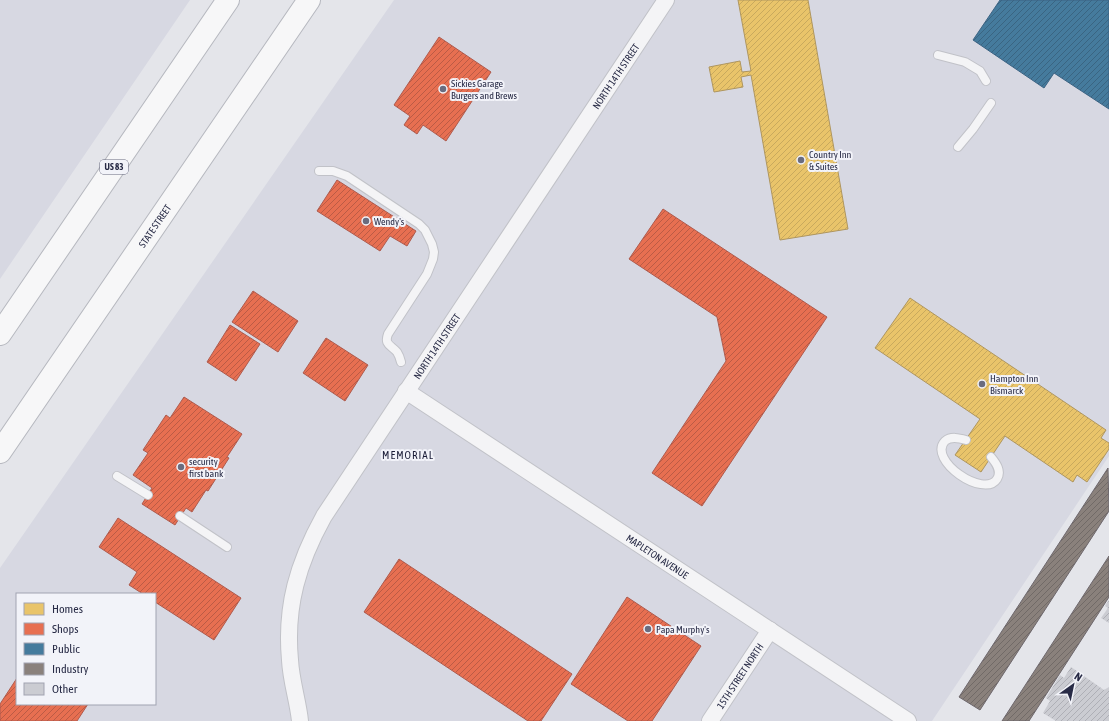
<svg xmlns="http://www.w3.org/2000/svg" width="1109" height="721" font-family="'Asap Condensed',sans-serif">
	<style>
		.built { fill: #d7d8e2; fill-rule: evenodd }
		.homes { fill: url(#homes-hatch); stroke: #af965f }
		.shops { fill: url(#shops-hatch); stroke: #ae5b4e }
		.public { fill: url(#public-hatch); stroke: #3c6383 }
		.industry { fill: url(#industry-hatch); stroke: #6d676c }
		.building { fill: url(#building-hatch) }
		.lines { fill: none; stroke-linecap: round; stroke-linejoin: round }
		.lane-casing { stroke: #c1c2c8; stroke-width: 10 }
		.street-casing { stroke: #c1c2c8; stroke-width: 18 }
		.highway-casing { stroke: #b6b8bf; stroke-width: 24 }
		.lane { stroke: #f4f4f6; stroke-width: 8 }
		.street { stroke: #f4f4f6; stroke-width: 16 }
		.highway { stroke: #f7f7f8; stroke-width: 22 }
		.poi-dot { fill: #6a6c7f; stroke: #f2f3f9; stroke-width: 1.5 }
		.labels { text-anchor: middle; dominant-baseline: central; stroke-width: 4; stroke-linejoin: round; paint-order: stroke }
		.shield { fill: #f2f3f9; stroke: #65677c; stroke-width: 1 }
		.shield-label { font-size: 9px; font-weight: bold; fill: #282b46 }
		.street-label { font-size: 10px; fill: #282b46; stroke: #f2f3f9 }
		.poi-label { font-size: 10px; fill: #282b46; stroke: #f2f3f9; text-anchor: start }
		.neighbourhood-label { font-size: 11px; letter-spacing: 1px; fill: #1a1c37; stroke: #f2f3f9 }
	</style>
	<defs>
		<pattern id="homes-hatch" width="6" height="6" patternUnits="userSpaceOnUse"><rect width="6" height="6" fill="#e9c46a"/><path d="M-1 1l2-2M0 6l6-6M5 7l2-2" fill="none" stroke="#c8a95d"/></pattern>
		<pattern id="shops-hatch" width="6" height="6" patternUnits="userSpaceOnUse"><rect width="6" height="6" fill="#e76f51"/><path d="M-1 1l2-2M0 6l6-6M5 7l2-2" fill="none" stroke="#bb5b45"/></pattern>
		<pattern id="public-hatch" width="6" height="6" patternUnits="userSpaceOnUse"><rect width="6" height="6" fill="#457b9d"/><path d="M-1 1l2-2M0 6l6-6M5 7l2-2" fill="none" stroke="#3a6582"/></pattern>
		<pattern id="industry-hatch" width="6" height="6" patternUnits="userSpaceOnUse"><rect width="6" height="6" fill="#8a817c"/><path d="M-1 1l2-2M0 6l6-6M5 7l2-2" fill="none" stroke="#716a67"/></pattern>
		<pattern id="building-hatch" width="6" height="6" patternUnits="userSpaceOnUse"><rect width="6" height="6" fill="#cbccd2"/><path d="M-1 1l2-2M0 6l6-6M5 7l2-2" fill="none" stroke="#aeafb6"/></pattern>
	</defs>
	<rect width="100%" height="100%" fill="#e4e5ea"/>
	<path class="built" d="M0 0H190L0 279Z
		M394 0H1109V456L932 721H0V568ZM17 594H155V704H17Z"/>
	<path class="homes" d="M738 0H808L848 229 780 240 751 75 741 77 743 87 714 92 709 67 740 61 742 72 751 71Z
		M910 298 1106 430 1101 438 1109 443V449L1087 482 1077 475 1073 482 1005 436 981 472 955 455 980 419 875 348Z"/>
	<path class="shops" d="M439 37 491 72 446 141 423 125 417 134 404 125 410 116 394 105Z
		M337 180 416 231 407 246 390 236 380 251 317 211Z
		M663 209 827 317 702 506 652 473 726 361 717 317 629 259Z
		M253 291 298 321 278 352 232 322Z
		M230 325 260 344 236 381 207 362Z
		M326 338 368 365 345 401 303 373Z
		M184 397 242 434 227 457 229 458 208 491 206 490 192 512 186 508 175 525 142 504 152 488 133 475 148 453 143 450 166 415 170 418Z
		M118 518 241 598 214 640 155 602V594H143L129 585 137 572 99 547Z
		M399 559 572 674 541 721H528L364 612Z
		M627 597 701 646 652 721H628L571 684Z
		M17 678V704H88L77 721H0V704Z"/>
	<path class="public" d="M1000 0H1109V109L1054 73 1044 88 973 40Z"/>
	<path class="industry" d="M1108 468 1109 511 980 710 959 697Z
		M1109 556V597L1029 721H1002Z"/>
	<path class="building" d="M1109 600V623L1101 618 1108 608 1105 606Z
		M1071 667 1104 690 1109 687V721H1056L1043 713 1050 701 1046 698 1060 675 1064 678Z"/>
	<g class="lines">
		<g class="lane-casing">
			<path id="lane" d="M938 55 965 62 980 71 986 81
				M958 147 973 129 991 103
				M319 171H333L347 176 419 224 425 230 432 244 434 252 433 259 427 274 388 334C384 345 391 345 397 352 399 355 400 358 401 362
				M966 440C959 438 951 436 945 441 927 460 984 499 997 479 1002 471 996 463 991 457
				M117 476 148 495
				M180 516 227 547"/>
		</g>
		<g class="street-casing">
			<g id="street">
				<path id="s1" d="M406 391 908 721"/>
				<path id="s2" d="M300 721C298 701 291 681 290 660 285 606 298 563 324 516L666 0"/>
				<path id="s3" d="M710 721 770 630"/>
			</g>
		</g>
		<g class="highway-casing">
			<g id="highway">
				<path d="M0 334 228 0"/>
				<path id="s4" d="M0 452 309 0"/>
			</g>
		</g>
		<use href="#lane" class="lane"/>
		<use href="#street" class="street"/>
		<use href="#highway" class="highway"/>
	</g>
	<g class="poi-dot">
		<circle cx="443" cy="89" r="4"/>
		<circle cx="801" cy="160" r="4"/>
		<circle cx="366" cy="221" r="4"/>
		<circle cx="982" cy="384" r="4"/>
		<circle cx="181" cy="467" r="4"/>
		<circle cx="648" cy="629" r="4"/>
	</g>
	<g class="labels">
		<rect class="shield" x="100" y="160" width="28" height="14" rx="3"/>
		<g class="shield-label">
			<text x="114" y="167">US 83</text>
		</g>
		<g class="street-label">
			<text stroke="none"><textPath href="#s2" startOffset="740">NORTH 14TH STREET</textPath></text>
			<text stroke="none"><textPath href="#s4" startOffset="274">STATE STREET</textPath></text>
			<text stroke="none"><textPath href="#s2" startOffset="416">NORTH 14TH STREET</textPath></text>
			<text stroke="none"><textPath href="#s1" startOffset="301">MAPLETON AVENUE</textPath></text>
			<text stroke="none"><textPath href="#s3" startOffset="54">15TH STREET NORTH</textPath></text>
		</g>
		<g class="poi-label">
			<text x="451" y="83">Sickies Garage<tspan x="451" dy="12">Burgers and Brews</tspan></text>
			<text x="809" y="154">Country Inn<tspan x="809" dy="12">&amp; Suites</tspan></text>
			<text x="374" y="221">Wendy's</text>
			<text x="990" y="378">Hampton Inn<tspan x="990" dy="12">Bismarck</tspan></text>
			<text x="189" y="461">security<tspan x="189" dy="12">first bank</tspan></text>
			<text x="656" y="629">Papa Murphy's</text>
		</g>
		<g class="neighbourhood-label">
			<text x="408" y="455">MEMORIAL</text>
		</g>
	</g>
	<rect x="16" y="593" width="140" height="112" fill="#f2f3f9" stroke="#a1a3b1"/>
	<rect x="24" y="603" width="20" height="12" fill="#e9c46a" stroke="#a1a3b1"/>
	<text x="52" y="613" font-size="12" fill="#282b46">Homes</text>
	<rect x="24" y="623" width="20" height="12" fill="#e76f51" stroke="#a1a3b1"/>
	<text x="52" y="633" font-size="12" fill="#282b46">Shops</text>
	<rect x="24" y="643" width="20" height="12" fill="#457b9d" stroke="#a1a3b1"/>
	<text x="52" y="653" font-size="12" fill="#282b46">Public</text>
	<rect x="24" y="663" width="20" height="12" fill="#8a817c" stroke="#a1a3b1"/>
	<text x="52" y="673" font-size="12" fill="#282b46">Industry</text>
	<rect x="24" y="683" width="20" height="12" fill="#cbccd2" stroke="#a1a3b1"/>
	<text x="52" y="693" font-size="12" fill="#282b46">Other</text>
	<g transform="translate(1073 685) rotate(33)" stroke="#f2f3f9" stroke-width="3" paint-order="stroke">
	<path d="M0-3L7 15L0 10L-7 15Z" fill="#282b46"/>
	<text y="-6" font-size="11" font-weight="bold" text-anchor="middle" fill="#282b46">N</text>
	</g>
</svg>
